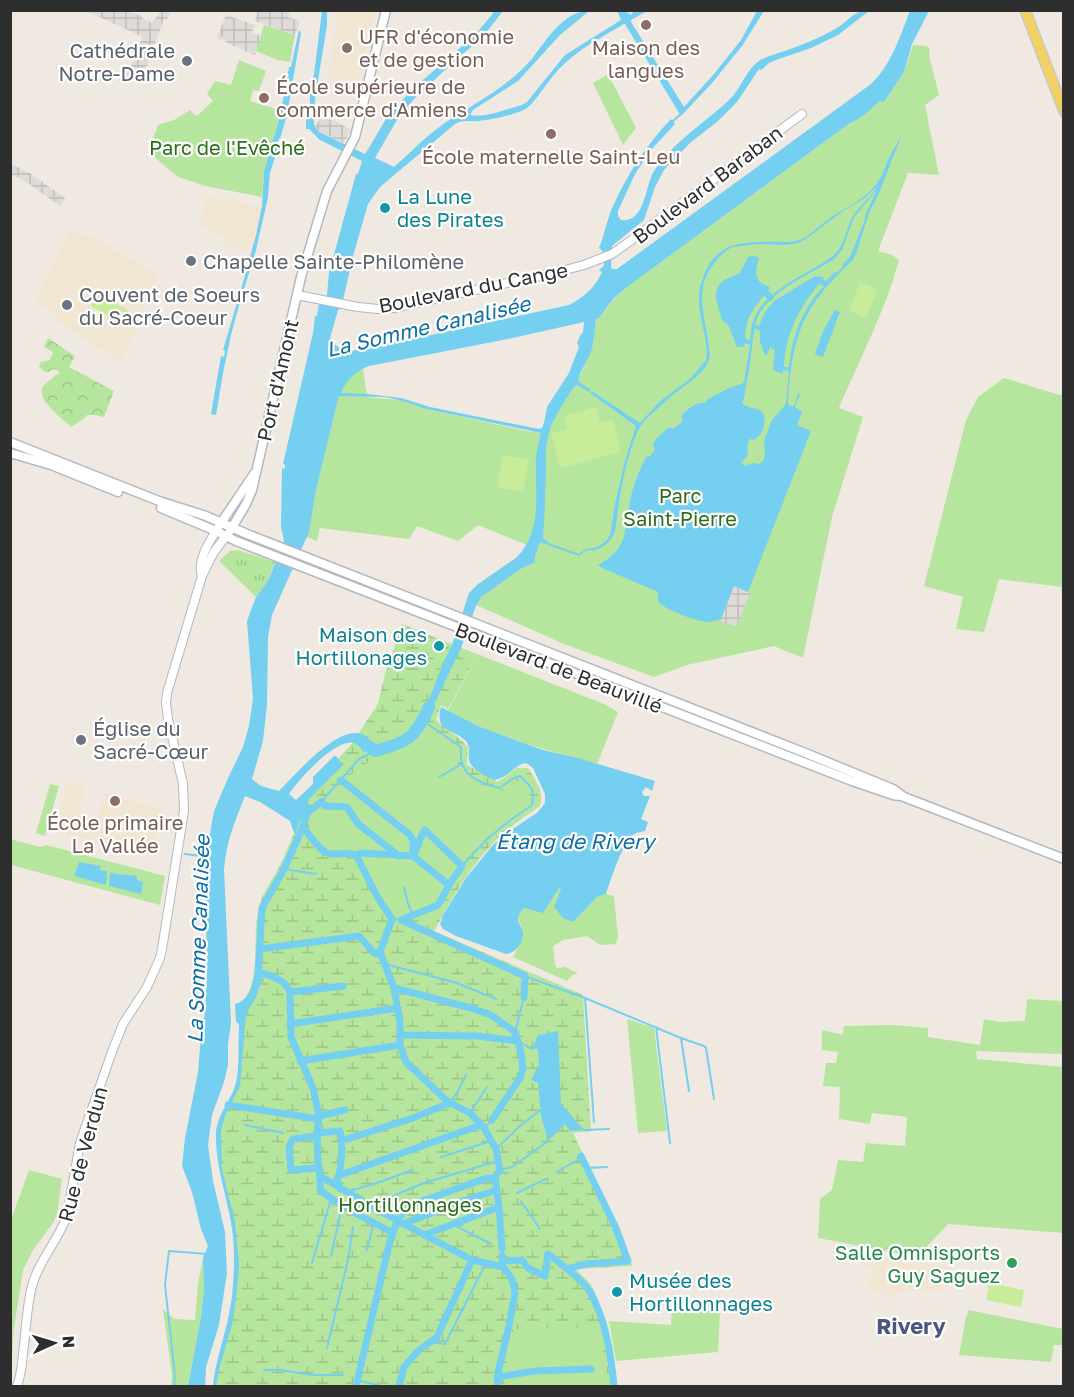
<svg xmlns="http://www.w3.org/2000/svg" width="1074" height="1397" font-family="'Golos Text',sans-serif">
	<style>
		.education { fill: #f0e6d1 }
		.grass { fill: url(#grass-tufts) }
		.forest { fill: url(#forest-crowns) }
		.wetland { fill: url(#wetland-marsh) }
		.park { fill: #b6e59e }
		.pitch { fill: #c9ec9a }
		.plaza { fill: url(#plaza-grid) }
		.water { fill: #75cff0; fill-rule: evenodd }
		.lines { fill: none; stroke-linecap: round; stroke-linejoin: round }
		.stream { stroke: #75cff0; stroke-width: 2 }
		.canal { stroke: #75cff0; stroke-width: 7 }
		.river { stroke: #75cff0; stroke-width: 12 }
		.tertiary-casing { stroke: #b4b7c1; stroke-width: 10 }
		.secondary-casing { stroke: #b4b7c1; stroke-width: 11 }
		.primary-casing { stroke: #c9c9c9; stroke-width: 12 }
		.tertiary { stroke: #fff; stroke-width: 8 }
		.secondary { stroke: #fff; stroke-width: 8 }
		.primary { stroke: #f2d163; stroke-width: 9 }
		.education-dot { fill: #8d6e63; stroke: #fff; stroke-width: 2 }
		.worship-dot { fill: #6b7280; stroke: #fff; stroke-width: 2 }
		.culture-dot { fill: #0f9aa8; stroke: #fff; stroke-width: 2 }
		.leisure-dot { fill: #2e9e5b; stroke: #fff; stroke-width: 2 }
		.labels { text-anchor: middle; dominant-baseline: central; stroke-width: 4.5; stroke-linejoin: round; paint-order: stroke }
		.education-label { font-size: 20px; fill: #785e54; stroke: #fff }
		.worship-label { font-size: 20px; fill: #5b616d; stroke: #fff; text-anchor: start }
		.park-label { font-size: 20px; fill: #2c6e1b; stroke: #fff }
		.street-label { font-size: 20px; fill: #2e2e2e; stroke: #fff }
		.culture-label { font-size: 20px; fill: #0d838f; stroke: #fff; text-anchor: start }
		.leisure-label { font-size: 20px; fill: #27864d; stroke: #fff; text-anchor: end }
		.water-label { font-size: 21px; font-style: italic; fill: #0d6fa3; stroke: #fff }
		.quarter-label { font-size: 22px; font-weight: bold; fill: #4d5680; stroke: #fff }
	</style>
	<defs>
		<pattern id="grass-tufts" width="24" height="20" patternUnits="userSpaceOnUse" patternTransform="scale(1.5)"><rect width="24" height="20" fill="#b6e59e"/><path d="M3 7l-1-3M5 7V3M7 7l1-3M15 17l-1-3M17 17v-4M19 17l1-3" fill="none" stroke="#9dc588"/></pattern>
		<pattern id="forest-crowns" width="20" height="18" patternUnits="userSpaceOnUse" patternTransform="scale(1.5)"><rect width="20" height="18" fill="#b6e59e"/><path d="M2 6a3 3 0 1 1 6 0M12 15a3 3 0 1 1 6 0" fill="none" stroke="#9dc588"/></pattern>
		<pattern id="wetland-marsh" width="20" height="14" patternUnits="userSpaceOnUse" patternTransform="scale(1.5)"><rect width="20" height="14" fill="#b6e59e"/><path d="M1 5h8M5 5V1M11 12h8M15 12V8" fill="none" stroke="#9dc588"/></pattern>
		<pattern id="plaza-grid" width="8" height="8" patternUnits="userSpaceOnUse" patternTransform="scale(1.5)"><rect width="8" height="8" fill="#dfdcd8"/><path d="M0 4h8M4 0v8" fill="none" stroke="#c0bdba"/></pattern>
	</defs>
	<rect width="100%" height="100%" fill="#efe9e1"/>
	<path class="education" d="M335 11H376L359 84 328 77 336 25Z
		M206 196 262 206 253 245H250L248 251 224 245 226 237 216 234V232L199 226Z
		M70 230 84 238 86 233 158 275 139 322 121 362 58 322 57 319 58 317 54 314 36 302V299L43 283Z
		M67 783 85 788 78 812 82 814 98 818 105 793 162 809 149 855 54 830Z
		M870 1251 948 1267 943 1291H904L901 1292 895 1297 868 1290 873 1269 866 1267Z"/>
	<path class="grass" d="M237 550 275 562 268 581 256 597 219 561 230 551Z"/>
	<path class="forest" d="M48 338 75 356 69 367 114 391 104 417 95 415H87L85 418 71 427C62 418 33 398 44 385 48 381 52 379 55 375L59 374V371L53 369 49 372H45L39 367 41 362 50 360 53 352 44 347Z"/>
	<path class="wetland" d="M402 624 477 654 448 709 441 705 436 720C446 730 459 736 468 747L467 765 498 782 517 768H528C535 780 545 791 540 806 526 816 510 826 498 838 471 865 452 898 434 931L583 995 591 1131 573 1133 624 1239 632 1266 576 1269C581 1275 588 1280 592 1286 605 1311 610 1358 615 1386H213L229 1323 234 1291 236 1265 233 1226 222 1176 217 1130 237 1084 244 1001C263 972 250 936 260 904 263 893 271 881 277 871 284 857 290 843 296 828L288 811 351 745 378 704 385 674Z"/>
	<path class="park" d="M264 25 295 35 290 62 277 60 256 51Z
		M913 45 927 46 930 50 929 55 939 95 925 105 939 175 908 173 878 251 892 255 899 260C886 309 859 361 839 408L863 417 832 517 803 658 774 646 687 665 654 677 564 644 474 604 481 592 534 548 478 525 458 541 417 526 409 539 320 528 317 541 307 537 316 490 339 396 347 380 352 375 363 369 367 397 399 400 426 409 526 431 541 433 550 430 557 412 574 387 577 385C580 372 589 361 592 348 594 339 595 328 596 318H599L615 298 630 285 850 123C863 117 869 110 881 100L884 102 904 72Z
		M239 60 266 71 259 91 253 90 250 101 276 109 281 112 264 171 262 197 205 186 178 177 152 155 149 150 158 125 174 120 190 110 196 116 198 115 213 101 207 94 215 81 231 85Z
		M608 74 636 128 623 145 593 83Z
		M1004 378 1063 396V587L999 579 984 632 956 629 963 597 924 586 966 420 978 397Z
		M477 654 604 704 618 712 597 764 526 744 478 726 448 711Z
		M431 731 447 743 460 749 462 754 456 766C465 776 491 798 505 790 512 786 514 781 522 781L533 801 530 805 507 819 485 836 456 870 439 901 429 906 397 916C374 902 374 872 357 854 349 847 339 855 330 853 321 850 315 835 309 829L310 818 312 812 355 771 370 761 391 757Z
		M50 784 59 786 45 836 36 833Z
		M10 839 41 847 46 845 165 876 160 905 11 865Z
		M559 888 561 889 573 922 597 897 606 894 614 896 618 937 616 944 600 945 587 936 563 940 553 946 555 965 557 968 565 967 578 973 572 975 567 981 513 957C517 949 524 939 522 930 522 924 517 921 518 916 522 905 549 893 559 888Z
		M1027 999 1063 1001V1054L976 1051 977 1059 1063 1067V1233L948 1224 917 1257 818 1238 820 1199 832 1190 838 1160 863 1162 866 1143 905 1146 907 1117 872 1113 870 1124 839 1119 840 1087 823 1086 826 1063H836L838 1052 822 1050V1030L843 1035 844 1026 893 1025 928 1028V1037L980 1045 984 1019 999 1022 1025 1021Z
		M627 1019 654 1028 667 1131 638 1133Z
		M29 1170 62 1179 57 1214 53 1223 33 1250 23 1270 14 1328 11 1368V1220Z
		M203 1258 204 1289 201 1317 188 1386H171L172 1376 163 1309 174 1319 195 1320 198 1284Z
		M672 1307 720 1311 718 1352 616 1361 609 1321 671 1325Z
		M969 1310 1063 1329V1345H1054L1051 1362 959 1355 966 1317Z
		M565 1327 599 1329 609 1386H504L506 1364 514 1329Z"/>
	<path class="pitch" d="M860 282 878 289 866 318 849 311Z
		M98 293 129 311 121 323 91 306Z
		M596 407 600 423 613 420 621 452 560 468 551 433 567 429 564 416Z
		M503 455 529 460 523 492 497 487Z
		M989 1283 1024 1290 1021 1307 986 1300Z"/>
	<path class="plaza" d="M86 11H128L142 16V18L152 23 161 11H172L167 19H164L147 66 128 81 122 77 135 59 133 54 142 39 141 36Z
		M258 11H290L288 17 300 21 295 35 255 21Z
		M226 15 255 25 252 33 261 36 255 55 229 44 223 40V37H222L221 40 217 38Z
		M321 117 335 121 351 130 344 143 319 132 315 127Z
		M10 163 31 174 65 198 60 206 22 179 11 174Z
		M734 586 750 593 737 627 721 621V619Z"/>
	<path class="water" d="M617 10 625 11 631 15 634 11H647L631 20V22L684 107 714 74 741 40 757 11H764L742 46 712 83 681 116 625 24H624C602 37 577 50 559 69 549 79 537 100 527 108 519 114 483 122 473 121 465 121 462 120 455 124L380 187 368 204 353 256 341 309 338 310 330 338 332 339V342L342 350 350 351 367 349 569 305C584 297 595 288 602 272L599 270 604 266 603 252 599 248C605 234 607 218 614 204 628 173 648 143 671 119L675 124 650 151 635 174 618 211V216L621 220C642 223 645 194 650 180 660 150 711 119 732 97 741 87 748 68 759 61 767 56 776 54 785 51 802 45 819 38 835 29 850 21 851 11 869 11L838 35 811 48 776 60 769 63 761 70 759 69 737 102 718 121 690 143 664 170 655 187 644 220 612 246 611 268 613 269H617L871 84C892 64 900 36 910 11H929L912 44 904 72 884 102 880 101C869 110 864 117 850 123L630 285 614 298 599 318 596 319C595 328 594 339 592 349 589 360 580 370 578 381L591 390 589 392 577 385 574 387C563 404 551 420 547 441 545 449 546 460 546 469 545 492 545 515 543 538L549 543 579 554 586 549 594 548 601 545 607 540 610 535 615 504 625 461 636 426 590 393 592 391 640 423 659 402 691 378 706 360C709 340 699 321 699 301 698 292 701 283 704 275 718 238 750 242 782 242 789 242 797 242 804 238 813 233 821 224 830 218 846 207 865 200 877 183 883 176 885 167 889 158 893 150 898 142 902 134L879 193 869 213 856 254 853 260C842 271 830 281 821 294 795 325 790 364 788 403L789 406H794L798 394H800L795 407 802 412 797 425 811 431 748 592 734 586 721 619C717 620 714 621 711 622 700 623 666 610 658 602V593L656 591 602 568 598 565C629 548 624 532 630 501 633 486 639 471 646 457L650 456 655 450 653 445 655 440 669 427 673 429 683 421 681 416C688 409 696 401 706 403V400L729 388 742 384 744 382 750 345 745 343 744 347H737L729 326 722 320 716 299V292L719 285 724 280 740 273 748 257 752 256 758 257 759 259C756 266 754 277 761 283 764 285 767 285 770 288 756 307 747 311 745 338L750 340C751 333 751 327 753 321 765 288 809 275 834 255 846 243 845 230 853 216 860 205 872 197 877 186L865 198 843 211 810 236 799 243 785 245 759 244 733 247C725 250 718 258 713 265 695 288 704 314 708 340 709 347 711 356 708 362 702 375 689 382 678 391 668 399 645 418 639 429 629 448 622 483 619 504 617 514 617 528 613 536 610 542 601 549 595 550 592 551 589 549 586 551 583 552 581 555 579 556L540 542 535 556V562L522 568 481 597 476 606 461 648 434 705 430 721 417 720 425 702H428L444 661 452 645 469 593 478 584 516 558C543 532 535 491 536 457 537 449 539 441 541 433L426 409 399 400 385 397 339 396 316 490 309 532 272 615 268 637 267 704 263 741 252 779 261 786 279 791C295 775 332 732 356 733 363 733 368 742 375 745L363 752C351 719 297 781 289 794L296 800 313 784V777L334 756H336L343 765 309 799 307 806H310L301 819 295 835 290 821 260 802 245 796C235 821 226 842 224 870L231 1023 228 1044V1065L224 1082 212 1115 208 1145 213 1181 225 1232 227 1273 219 1325 206 1367 205 1386H188L201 1317 204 1289 203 1258 208 1246 201 1229 192 1192 182 1166 185 1138 198 1072 201 1037 205 1012 207 972 206 909 208 845 214 811 229 776 243 747 249 726 253 699 247 621 256 597 268 581 284 541 281 527 282 468 285 469V465L283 464 313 333 315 316H317L319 304 323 305 327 295 329 273 356 174H358L362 161 320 140 309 129H306V116L310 107V92L314 74 322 11H327V25L316 93 313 118 315 127 319 132 365 154C374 141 380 127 389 115 395 106 404 100 409 92L475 35 495 11H503L481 39 460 56 415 98 398 118 375 158 394 167C410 153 425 137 442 125 474 103 511 86 534 56 548 38 564 11 589 11L560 35 518 81 473 110 470 115C487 118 506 109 522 105L527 102 565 55 621 20ZM877 190 866 213 862 230 854 253 851 258 828 282 823 280 824 277 815 276 774 301 765 312 759 326 755 324C763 294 808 275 833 260L842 250 854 217ZM819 284 824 286C802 309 792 336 789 367H784C785 335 799 308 819 284ZM584 322 583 333 581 334 577 343 579 347 569 373 547 407 544 423 542 428 539 429 430 407 401 398 367 394 341 393C347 379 355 372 369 366L508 339ZM755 328 760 331V342L765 355H767L770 347 775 350 773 370 783 374V370L789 371 786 404 772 420 767 433 764 441 765 455 763 461 759 464 753 463 745 466 741 462C753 454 744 448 750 439 752 439 754 440 755 439 764 435 768 416 761 411 754 406 749 410 742 403 746 396 744 391 746 385 751 366 751 347 755 328Z
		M299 30 301 33 287 115 280 139 279 138 277 145 278 148 270 173 268 197 256 250 238 309 231 335 223 373 216 415 211 414 221 356 224 357 225 351 223 350 244 279 256 235 262 206 264 171 280 116 289 67H291Z
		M835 310 840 312 823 357 815 354 816 351 823 331Z
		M441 707 478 726 526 744 543 750 578 758 655 781 652 791 646 787 642 792 644 796H650L641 819 648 822 645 831C642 832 639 832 636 833 623 839 611 880 606 894L597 897 573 922 563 918 554 907 561 889 559 888 543 913 524 908C522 910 519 914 518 917 517 922 522 927 523 932 524 942 516 953 506 954L456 936 443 929 440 924 443 915 466 878 492 846 504 835 538 812 545 803V794L533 768 526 763C515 764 509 778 494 780 487 777 470 769 469 760 468 752 471 748 466 741 453 728 434 733 441 707Z
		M79 862 101 866 100 870 107 871 106 885 74 876Z
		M110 873 137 876V880L143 882 141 894 109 886Z
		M254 976 264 979 262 980 256 997 246 1014 240 1086 225 1116 221 1130 222 1169 235 1222 239 1265 237 1290 232 1325 220 1366 216 1386H213C215 1364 223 1342 228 1319 233 1298 234 1277 234 1255 235 1214 215 1175 216 1133 217 1115 230 1102 235 1086 240 1072 238 1043 239 1026V1024L236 1022 235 1004C248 1001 252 988 254 976Z
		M558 1031 561 1104 584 1130 570 1131 565 1124 548 1141 541 1116 538 1083 531 1080 539 1065 538 1049H532L538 1035Z"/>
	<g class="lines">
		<path class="stream" d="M672 122 681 114
			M844 265 851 257 864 225
			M827 282 835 273
			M422 720 461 747C461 753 460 761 463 766 469 779 486 785 500 788L512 779 520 776C531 787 535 789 532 805L508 822 487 839 462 866
			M439 777 462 764
			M321 802 359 759 375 751
			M185 854 209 857
			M284 869 316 874
			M404 887 408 904 413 915
			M392 919 401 920
			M385 964 457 983 496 999
			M525 976 585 998 681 1038 704 1046 706 1048 714 1099
			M585 998 594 1122
			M656 1027 670 1143
			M515 1032 524 997
			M681 1038 689 1091
			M518 1041 532 1049
			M450 1103 458 1091 466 1075
			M470 1113 487 1087
			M245 1125 283 1133
			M484 1128 492 1120
			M584 1130 609 1129
			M496 1149 522 1124 541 1110
			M441 1157 491 1141
			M587 1168 607 1167
			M500 1170 512 1167 548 1141
			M557 1172 574 1162 583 1160
			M346 1192 377 1183 412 1170
			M517 1193 546 1179
			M521 1201 540 1229
			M405 1209 393 1196 424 1183 498 1161
			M452 1224 491 1244
			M367 1250 374 1222
			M331 1256 342 1207
			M502 1256V1249
			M312 1263 331 1199
			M430 1342 445 1344 486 1263
			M327 1348 348 1260 353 1227
			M264 1370H280L314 1375H343
			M357 1380 381 1386
			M174 1386 175 1376 165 1285 169 1251 207 1254"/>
		<path class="canal" d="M766 293 770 297
			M341 780 410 835 413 841V856L449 885 438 905 401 920 525 976 524 997
			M356 855 361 853 413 856C419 847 418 840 425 830L462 866 449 885
			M399 856 358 824 347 807 325 806 321 802 307 813 303 827C308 833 319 850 327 853 336 856 345 851 356 855L378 898 392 919 380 952 394 988 471 1008 491 1015 515 1032 521 1053 523 1068 520 1078 492 1120
			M260 949 359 936 375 954 380 952
			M258 972C271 976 285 979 290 992L291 1037 313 1088 319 1116 317 1133 318 1162 320 1176 387 1215 472 1260 503 1267 502 1256
			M258 976 262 908 284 869 303 827
			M394 988 400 1022V1045L406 1062 447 1101 470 1113 484 1128 496 1149 500 1170 495 1177 499 1207 502 1249
			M290 992 343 986
			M290 1024 398 1008
			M400 1035 476 1036 518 1041
			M300 1061 400 1045
			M228 1105 319 1119
			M319 1116 345 1110
			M317 1133 340 1131C343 1141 342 1171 337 1179L340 1189
			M317 1136 293 1139 289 1147 291 1170 318 1168
			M341 1141 413 1118 450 1103
			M341 1173 343 1174 481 1125
			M320 1176V1190C342 1208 368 1219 393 1233
			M403 1224 463 1201 497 1190
			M424 1235 499 1207
			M503 1261 522 1260 528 1268 545 1276 548 1254C560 1263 582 1279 590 1292 606 1320 611 1355 614 1386
			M567 1269 585 1264 628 1261 615 1226 581 1156
			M497 1377 535 1371 591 1369
			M356 1386 389 1245 397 1221 408 1206 487 1178 492 1179 495 1177
			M399 1386 404 1367 419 1350 437 1337 472 1260
			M498 1386 497 1377 508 1330 515 1294 514 1285 510 1276 503 1267"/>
		<path class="river" d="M359 739 375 751C385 748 399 745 407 739 416 733 425 716 429 707"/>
		<g class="tertiary-casing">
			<path id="tertiary" d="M297 295 358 307 378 309 394 308 557 272 584 265 612 254 636 237 802 114
				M202 576C197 561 208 544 216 531
				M17 1386C22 1374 22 1359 24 1346 26 1326 27 1305 32 1286 39 1260 58 1241 67 1216L80 1143 113 1049 123 1024 147 987 160 958 162 949 184 811 183 784 168 719 166 703 167 693 202 576 214 552 226 536"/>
		</g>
		<g class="secondary-casing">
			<path id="secondary" d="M10 442 159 501 206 516 247 534 803 752 893 789 904 797 1064 859
				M10 453 51 465 118 492
				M161 508 216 531 236 541 852 781 893 795 900 796
				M219 526 254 474
				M230 531 246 504 252 490 301 277 327 191 355 137 386 10"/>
		</g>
		<g class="primary-casing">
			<path id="primary" d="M1025 10 1064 111"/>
		</g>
		<use href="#tertiary" class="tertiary"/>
		<use href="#secondary" class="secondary"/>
		<use href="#primary" class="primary"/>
	</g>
	<g class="education-dot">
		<circle cx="646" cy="25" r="6"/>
		<circle cx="347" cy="48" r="6"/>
		<circle cx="264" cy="98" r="6"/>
		<circle cx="551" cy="134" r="6"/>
		<circle cx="115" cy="801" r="6"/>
	</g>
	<g class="worship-dot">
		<circle cx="187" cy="61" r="6"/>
		<circle cx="191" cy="261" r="6"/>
		<circle cx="67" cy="305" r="6"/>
		<circle cx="81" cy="740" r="6"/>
	</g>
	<g class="culture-dot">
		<circle cx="385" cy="208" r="6"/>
		<circle cx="439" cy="646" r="6"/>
		<circle cx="617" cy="1292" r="6"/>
	</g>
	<circle class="leisure-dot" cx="1012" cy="1263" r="6"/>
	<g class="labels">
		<g class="education-label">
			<text x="359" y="36" text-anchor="start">UFR d'économie<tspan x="359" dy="23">et de gestion</tspan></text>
			<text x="646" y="47">Maison des<tspan x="646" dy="23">langues</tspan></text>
			<text x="276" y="86" text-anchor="start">École supérieure de<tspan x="276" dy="23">commerce d'Amiens</tspan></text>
			<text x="551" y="156">École maternelle Saint-Leu</text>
			<text x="115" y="822">École primaire<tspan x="115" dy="23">La Vallée</tspan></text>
		</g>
		<g class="worship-label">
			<text x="175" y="50" text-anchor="end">Cathédrale<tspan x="175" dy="23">Notre-Dame</tspan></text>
			<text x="203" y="261">Chapelle Sainte-Philomène</text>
			<text x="79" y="294">Couvent de Soeurs<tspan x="79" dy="23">du Sacré-Coeur</tspan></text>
			<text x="93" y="728">Église du<tspan x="93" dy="23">Sacré-Cœur</tspan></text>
		</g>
		<g class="park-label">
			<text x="227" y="147">Parc de l'Evêché</text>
			<text x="680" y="495">Parc<tspan x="680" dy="23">Saint-Pierre</tspan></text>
			<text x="410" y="1204">Hortillonnages</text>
		</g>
		<g class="street-label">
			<text transform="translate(707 184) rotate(-37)">Boulevard Baraban</text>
			<text transform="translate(473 287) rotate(-11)">Boulevard du Cange</text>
			<text transform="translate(277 380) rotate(-77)">Port d'Amont</text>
			<text transform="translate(559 667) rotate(21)">Boulevard de Beauvillé</text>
			<text transform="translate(82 1154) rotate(-75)">Rue de Verdun</text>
		</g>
		<g class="culture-label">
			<text x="397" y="196">La Lune<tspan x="397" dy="23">des Pirates</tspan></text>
			<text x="427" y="634" text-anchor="end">Maison des<tspan x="427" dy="23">Hortillonages</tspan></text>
			<text x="629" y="1280">Musée des<tspan x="629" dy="23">Hortillonnages</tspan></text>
		</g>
		<g class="leisure-label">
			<text x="1000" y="1252">Salle Omnisports<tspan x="1000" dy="23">Guy Saguez</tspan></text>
		</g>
		<g class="water-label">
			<text transform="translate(428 326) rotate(-13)">La Somme Canalisée</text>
			<text x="575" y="841">Étang de Rivery</text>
			<text transform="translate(198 939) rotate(-88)">La Somme Canalisée</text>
		</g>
		<g class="quarter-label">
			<text x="911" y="1325">Rivery</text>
		</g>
	</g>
	<rect width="1074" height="1397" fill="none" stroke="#2e2e2e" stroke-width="24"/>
	<g transform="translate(54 1343) rotate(86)" stroke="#ffffff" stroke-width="4.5" paint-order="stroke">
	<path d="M0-4.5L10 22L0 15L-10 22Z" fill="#2e2e2e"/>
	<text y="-9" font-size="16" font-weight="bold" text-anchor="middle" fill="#2e2e2e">N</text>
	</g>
</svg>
